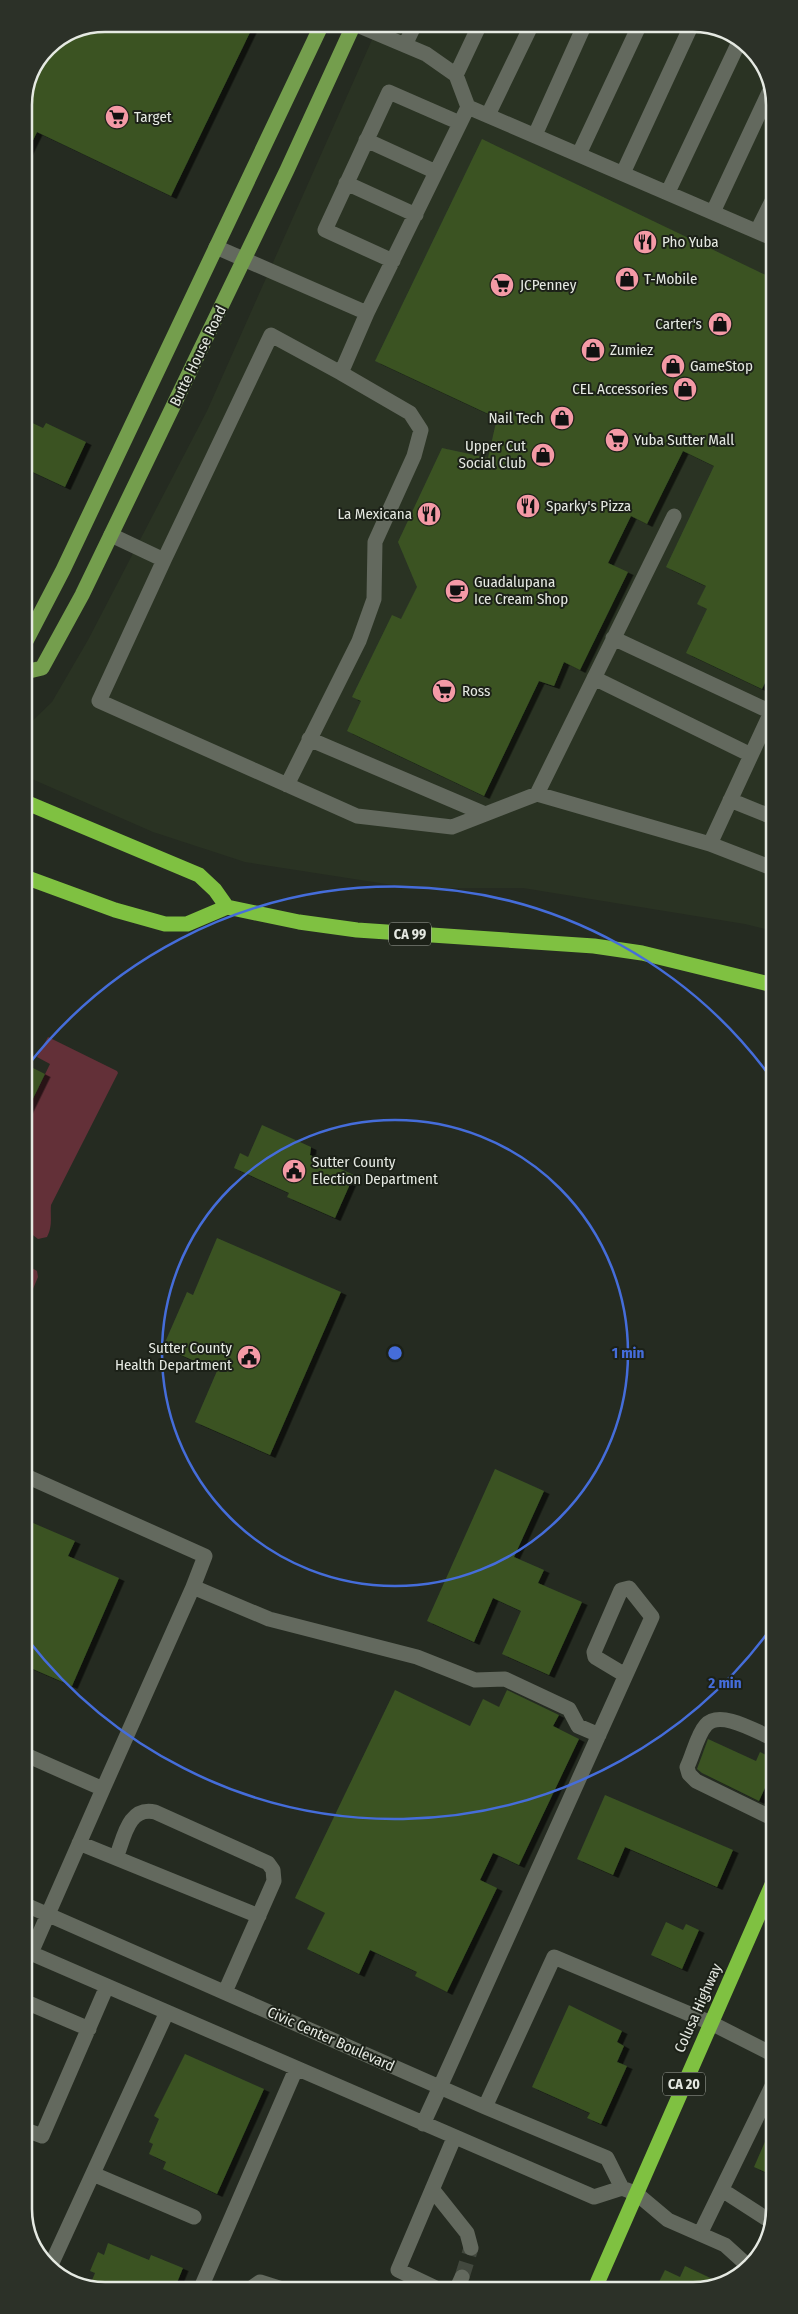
<svg xmlns="http://www.w3.org/2000/svg" width="798" height="2314" font-family="'Fira Sans Condensed',sans-serif">
	<style>
		.built { fill: #2a3323 }
		.green { fill: #633038 }
		.building { fill: #3a5324; filter: url(#shadow) }
		.lines { fill: none; stroke-linecap: round; stroke-linejoin: round }
		.minor-tunnel { stroke: #42483e; stroke-width: 15; stroke-dasharray: 15 8; stroke-linecap: butt }
		.minor { stroke: #63695e; stroke-width: 15 }
		.major { stroke: #749e4d; stroke-width: 15 }
		.highway { stroke: #7fc141; stroke-width: 15 }
		.ring { fill: none; stroke: #456dda; stroke-width: 2.5 }
		.labels { text-anchor: middle; dominant-baseline: central; stroke-width: 4; stroke-linejoin: round; paint-order: stroke }
		.shield { fill: #1c2118; stroke: #a9ada5; stroke-width: 1 }
		.shield-label { font-size: 14px; font-weight: bold; fill: #e5e9e2 }
		.poi-label { font-size: 15px; fill: #e5e9e2; stroke: #1c2118; text-anchor: start }
		.street-label { font-size: 15px; fill: #e5e9e2; stroke: #1c2118 }
		.rim { fill: none; stroke: #e5e9e2; stroke-width: 2.5 }
		.centre { fill: #456dda; stroke: #1c2118; stroke-width: 2.5 }
		.ring-label { font-size: 15px; text-anchor: middle; font-weight: bold; fill: #456dda; stroke: #1c2118; stroke-width: 4; stroke-linejoin: round; paint-order: stroke }
	</style>
	<defs>
		<filter id="shadow"><feDropShadow dx="5.5" dy="3" stdDeviation="0" flood-color="#0009"/></filter>
	</defs>
	<rect width="100%" height="100%" fill="#252b21"/>
	<path class="built" d="M379 24H698L742 41 771 84 773 931 745 924 523 888H412L245 862 153 832 25 776V728L52 702 88 640 207 411Z"/>
	<path class="green" d="M48 1037 117 1071 118 1073 51 1205C50 1217 53 1225 47 1237L38 1239 25 1229V1115L50 1064 37 1057Z
		M25 1264 37 1271 38 1277 25 1308Z"/>
	<path class="building" d="M106 24H254L171 196 37 132 24 159V101L48 48Z
		M482 139 772 278V668L762 689 686 653 707 609 697 604 706 586 666 567 714 466 683 451 647 524 631 516 608 563 628 572 580 670 564 662 554 686 539 681 484 796 347 731 361 701 352 697 392 615 401 619 417 587 398 542 442 448 488 458 497 418 375 361Z
		M24 419 43 428 46 423 86 442 65 487 24 468Z
		M25 1064 45 1074 25 1115Z
		M262 1125 311 1147 310 1155 354 1175 335 1218 287 1197 289 1193 234 1168 240 1153 248 1157Z
		M217 1238 341 1292 270 1455 195 1422 217 1371 163 1347 187 1292 193 1295Z
		M495 1469 544 1491 514 1557 544 1570 538 1583 582 1602 549 1675 502 1654 521 1611 493 1598 474 1642 427 1621Z
		M26 1520 75 1541 68 1556 119 1578 72 1686 26 1666Z
		M395 1690 470 1726 483 1699 499 1707 507 1690 559 1715 553 1726 579 1739 519 1865 493 1853 480 1880 497 1888 447 1992 415 1976 417 1972 370 1950 359 1974 307 1949 325 1913 295 1898Z
		M708 1739 756 1761 760 1752 774 1759V1768L759 1801 702 1773 697 1769Z
		M605 1795 733 1850 717 1887 625 1847 613 1875 577 1859Z
		M666 1922 683 1930 686 1924 699 1930 682 1969 651 1955Z
		M569 2005 622 2031 617 2042 624 2046 617 2062 627 2066 601 2124 587 2118 590 2113 532 2087Z
		M185 2054 264 2089 217 2194 163 2169 166 2162 149 2154 153 2144 149 2142 159 2119 154 2116Z
		M774 2121V2176L754 2167Z
		M108 2243 149 2260 151 2255 183 2268 174 2290H102L90 2285 95 2273 90 2271 98 2252 104 2255Z
		M685 2266 721 2283 714 2287 656 2288 665 2270 680 2277Z"/>
	<g class="lines">
		<path class="minor-tunnel" d="M462 2277 471 2248"/>
		<path class="minor" d="M355 24 426 54 456 75 468 107 367 313
			M405 45 415 24
			M456 75 480 24
			M468 107 772 238
			M488 115 532 24
			M535 135 585 24
			M366 140 436 172
			M579 154 640 24
			M623 173 692 24
			M346 183 416 215
			M668 192 740 40
			M713 212 771 88
			M757 231 772 201
			M393 261 325 230 389 92 460 123
			M111 535 164 560 99 701 357 816 452 827 537 794 710 844 772 868
			M164 560 271 335 341 373 367 313 216 247
			M613 638 771 712
			M594 678 751 755
			M309 739 485 814
			M287 785 359 641 374 599 375 542 414 456 421 430 410 413 341 373
			M537 794 674 516
			M730 800 772 817
			M710 844 772 710
			M26 1476 205 1556 193 1587
			M774 1739C757 1732 720 1709 706 1725 697 1735 693 1755 687 1767L689 1774 696 1781 774 1819
			M26 1755 103 1789 31 1953
			M103 1789 193 1587 269 1619 417 1657 475 1680 505 1679 569 1709 578 1726 599 1735
			M79 1843 259 1916
			M116 1858C124 1838 128 1806 155 1812L268 1863 273 1870 274 1881 225 1992
			M26 1905 485 2107 607 2158 622 2188 637 2194 668 2220 725 2245 747 2265
			M26 1951 594 2197 622 2188
			M26 2002 89 2029
			M485 2107 554 1957 711 2023 774 2055
			M423 2124 440 2087 652 1617 629 1588 621 1590 594 1652 595 1657 625 1675
			M26 2130 42 2136 107 1986
			M93 2174 194 2217
			M432 2189 467 2233 471 2248
			M722 2190 770 2221
			M700 2234 774 2082
			M50 2267 167 2012
			M457 2288 462 2277
			M250 2289 260 2282 282 2289
			M438 2289 398 2270 454 2138
			M200 2290 296 2069"/>
		<path class="major" d="M25 643 63 570 322 24
			M25 672 42 668 82 595 287 170 354 24"/>
		<path class="highway" d="M25 802 199 875 215 890 227 907
			M25 877 115 910 165 924H187L227 907 299 922 357 930 594 946 642 953 773 985
			M595 2288 774 1880"/>
	</g>
	<g class="ring">
		<circle cx="395" cy="1353" r="233"/>
		<path d="M772 1627A466 466 0 0 1 28 1640M25 1069A466 466 0 0 1 772 1079"/>
	</g>
	<defs>
		<g id="supermarket-disc" transform="scale(1.25)"><circle r="9.5" fill="#f49aa6" stroke="#1c2118"/><path d="M-6-5.5h2.5l.6 2H6L4.5 2H-2.5L-4.4-4H-6ZM-1.5 3.2a1.3 1.3 0 1 0 .1 0ZM3 3.2a1.3 1.3 0 1 0 .1 0Z" fill="#111"/></g>
		<g id="restaurant-disc" transform="scale(1.25)"><circle r="9.5" fill="#f49aa6" stroke="#1c2118"/><path d="M-5-6h1v4h1v-4h1v4h1v-4h1v5L-1.5 .5V6h-2V.5L-5-1ZM5-6V6H3V1.5H1.5Q1.5-4 5-6Z" fill="#111"/></g>
		<g id="shop-disc" transform="scale(1.25)"><circle r="9.5" fill="#f49aa6" stroke="#1c2118"/><path d="M-5-2.5h2.3a2.7 3.5 0 0 1 5.4 0H5L5.5 6h-11ZM-1.5-2.5h3a1.5 2.3 0 0 0-3 0Z" fill="#111"/></g>
		<g id="cafe-disc" transform="scale(1.25)"><circle r="9.5" fill="#f49aa6" stroke="#1c2118"/><path d="M-5.5-4.5H6V0H3Q3 3.5 0 3.5H-2.5Q-5.5 3.5-5.5 0ZM3-3.2v2h1.7v-2ZM-6 4.5H4V6H-6Z" fill="#111"/></g>
		<g id="civic-disc" transform="scale(1.25)"><circle r="9.5" fill="#f49aa6" stroke="#1c2118"/><path d="M-.6-6.5H3V-4.5H.6V-3L4-1V1h2V6H-6V1h2V-1L-.6-3ZM-1.2 2.5V6h2.4V2.5Z" fill="#111"/></g>
	</defs>
	<g fill-rule="evenodd">
		<use href="#supermarket-disc" x="117" y="117"/>
		<use href="#restaurant-disc" x="645" y="242"/>
		<use href="#shop-disc" x="627" y="279"/>
		<use href="#supermarket-disc" x="502" y="285"/>
		<use href="#shop-disc" x="720" y="324"/>
		<use href="#shop-disc" x="593" y="350"/>
		<use href="#shop-disc" x="673" y="366"/>
		<use href="#shop-disc" x="685" y="389"/>
		<use href="#shop-disc" x="562" y="418"/>
		<use href="#supermarket-disc" x="617" y="440"/>
		<use href="#shop-disc" x="543" y="455"/>
		<use href="#restaurant-disc" x="528" y="506"/>
		<use href="#restaurant-disc" x="429" y="514"/>
		<use href="#cafe-disc" x="457" y="591"/>
		<use href="#supermarket-disc" x="444" y="691"/>
		<use href="#civic-disc" x="294" y="1171"/>
		<use href="#civic-disc" x="249" y="1357"/>
	</g>
	<g class="labels">
		<g class="shield">
			<rect x="389" y="922.5" width="42" height="23" rx="4"/>
			<rect x="663" y="2072.5" width="42" height="23" rx="4"/>
		</g>
		<g class="shield-label">
			<text x="410" y="934">CA 99</text>
			<text x="684" y="2084">CA 20</text>
		</g>
		<g class="poi-label">
			<text x="134" y="117">Target</text>
			<text x="662" y="242">Pho Yuba</text>
			<text x="644" y="279">T-Mobile</text>
			<text x="520" y="285">JCPenney</text>
			<text x="702" y="324" text-anchor="end">Carter's</text>
			<text x="610" y="350">Zumiez</text>
			<text x="690" y="366">GameStop</text>
			<text x="668" y="389" text-anchor="end">CEL Accessories</text>
			<text x="544" y="418" text-anchor="end">Nail Tech</text>
			<text x="634" y="440">Yuba Sutter Mall</text>
			<text x="526" y="446" text-anchor="end">Upper Cut<tspan x="526" dy="17">Social Club</tspan></text>
			<text x="546" y="506">Sparky's Pizza</text>
			<text x="412" y="514" text-anchor="end">La Mexicana</text>
			<text x="474" y="582">Guadalupana<tspan x="474" dy="17">Ice Cream Shop</tspan></text>
			<text x="462" y="691">Ross</text>
			<text x="312" y="1162">Sutter County<tspan x="312" dy="17">Election Department</tspan></text>
			<text x="232" y="1348" text-anchor="end">Sutter County<tspan x="232" dy="17">Health Department</tspan></text>
		</g>
		<g class="street-label">
			<text transform="translate(198 356) rotate(-64)">Butte House Road</text>
			<text transform="translate(698 2008) rotate(-66)">Colusa Highway</text>
			<text transform="translate(331 2039) rotate(24)">Civic Center Boulevard</text>
		</g>
	</g>
	<path d="M0 0H798V2314H0ZM105 32H693A73 73 0 0 1 766 105V2209A73 73 0 0 1 693 2282H105A73 73 0 0 1 32 2209V105A73 73 0 0 1 105 32Z" fill="#2c3128" fill-rule="evenodd"/>
	<path class="rim" d="M105 32H693A73 73 0 0 1 766 105V2209A73 73 0 0 1 693 2282H105A73 73 0 0 1 32 2209V105A73 73 0 0 1 105 32Z"/>
	<circle cx="395" cy="1353" r="8" class="centre"/>
	<g class="ring-label">
		<text x="628" y="1358">1 min</text>
		<text x="725" y="1688">2 min</text>
	</g>
</svg>
